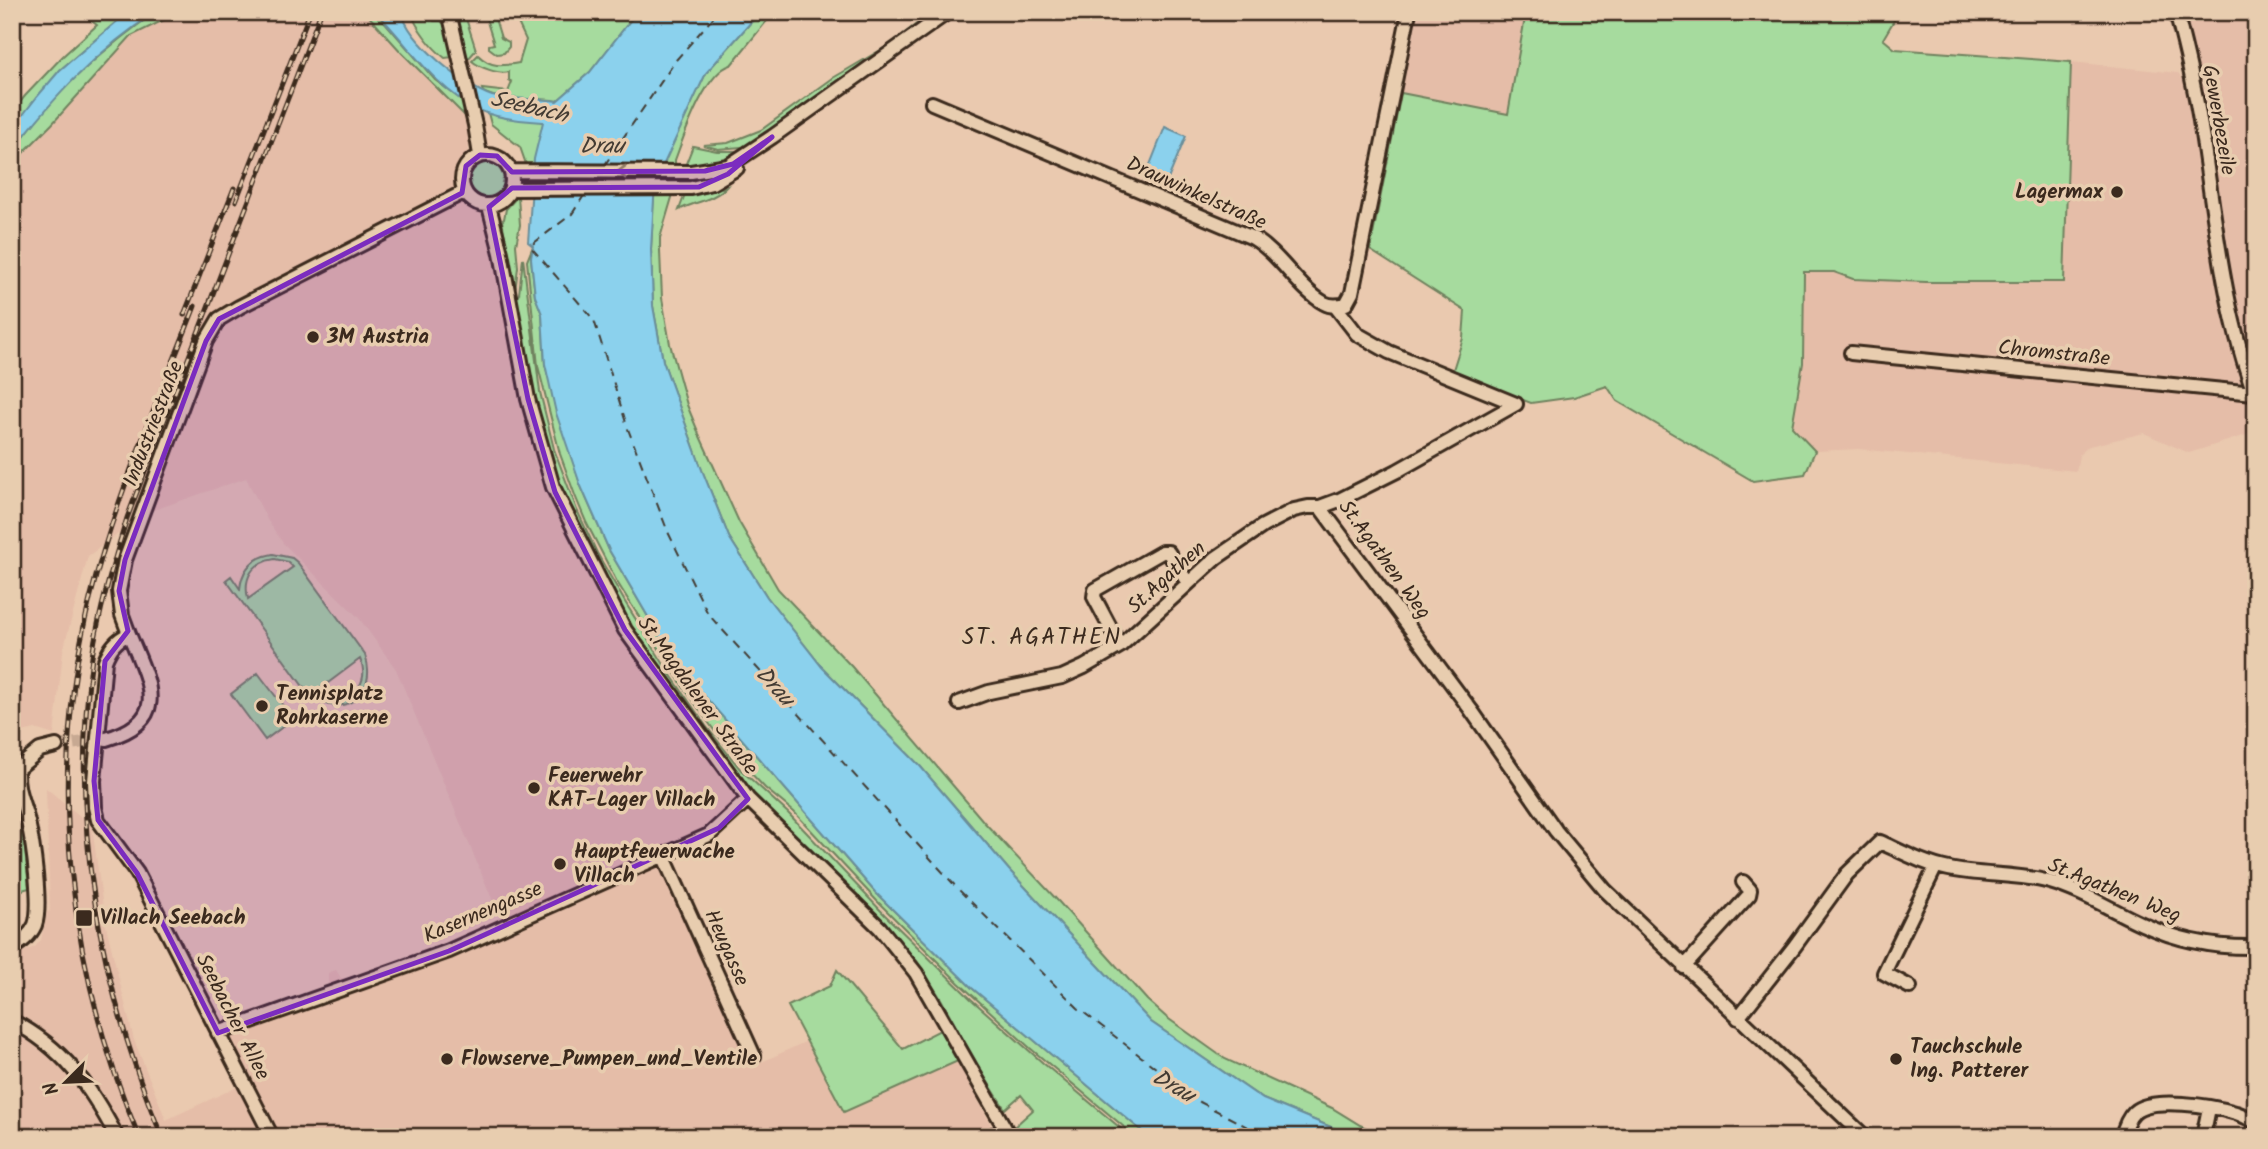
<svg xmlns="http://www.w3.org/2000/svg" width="2268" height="1149" font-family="Kalam,sans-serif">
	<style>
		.built { fill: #e5bda8 }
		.green { fill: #a6db9e; stroke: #70825e; stroke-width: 2; fill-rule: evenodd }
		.water { fill: #8bd1ed; stroke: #6b8e9a; stroke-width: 2 }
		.pier { fill: #eac9af }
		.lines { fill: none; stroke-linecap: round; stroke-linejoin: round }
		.ferry { stroke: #433b33; stroke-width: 2; stroke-dasharray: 9 7; stroke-linecap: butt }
		.minor-tunnel { stroke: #c7a992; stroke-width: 12; stroke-dasharray: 12 6; stroke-linecap: butt }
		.minor-casing { stroke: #3b2a1e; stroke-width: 18 }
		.minor { stroke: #e8cdaf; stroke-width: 12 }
		.rail-casing { stroke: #3b2a1e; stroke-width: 5 }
		.rail { stroke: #e8cdaf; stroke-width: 2.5; stroke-dasharray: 8; stroke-linecap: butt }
		.oneway { stroke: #927c66 }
		.marked { fill: #7b2cbf; fill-opacity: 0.2; stroke: #7b2cbf; stroke-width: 5; stroke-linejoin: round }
		.poi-dot { fill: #3b2a1e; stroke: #e8cdaf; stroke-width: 2.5 }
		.labels { text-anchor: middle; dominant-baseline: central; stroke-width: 7; stroke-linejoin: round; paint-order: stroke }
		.street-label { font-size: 21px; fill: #3b2a1e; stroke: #e8cdaf }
		.poi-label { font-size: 21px; font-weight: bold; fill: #3b2a1e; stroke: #e8cdaf; text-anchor: start }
		.water-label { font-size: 23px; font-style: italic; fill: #433b33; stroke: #e8cdaf }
		.neighbourhood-label { font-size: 23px; letter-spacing: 2px; fill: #3b2a1e; stroke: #e8cdaf }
	</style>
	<rect width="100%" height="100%" fill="#eac9af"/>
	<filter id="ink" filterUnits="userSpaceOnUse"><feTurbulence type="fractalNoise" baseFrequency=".0143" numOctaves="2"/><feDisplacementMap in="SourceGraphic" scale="14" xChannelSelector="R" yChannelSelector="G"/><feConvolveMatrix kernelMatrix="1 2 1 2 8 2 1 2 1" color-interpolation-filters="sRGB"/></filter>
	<g filter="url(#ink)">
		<path class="built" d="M180 12H365L402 53 466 117 469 146 467 153 461 159 457 180 481 213 492 247 522 401 549 495 619 633 738 796 712 831 667 855 762 1062 807 1041 844 1111 958 1061 997 1137H12V956L35 947 41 940 47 912 50 911 46 788 92 826 105 922 134 1040 166 1120 239 1086 221 1023 227 1025 326 989 328 984V973L336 970 341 978 354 980 503 925 396 669 359 618 283 543 268 521 246 478 148 512 88 556 63 651 54 735 35 729 22 732 12 730V164L52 124 131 36Z
			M1415 12H1526L1508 114 1401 93Z
			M2183 12H2256V373L2232 286 2205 104Z
			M2071 62 2178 73 2189 86 2220 292 2256 423V432L2189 453 2144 433 2089 446 2079 455 2076 471 1859 449 1815 451 1792 427 1803 363 1804 272H1834L1853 279 2064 282Z"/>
		<path class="green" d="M85 12H128L60 70 12 129V112L25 96 63 56 97 25 82 14Z
			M156 12H180L131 36 52 124 12 164C12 146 24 137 35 122 70 78 110 44 156 12Z
			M365 12H376L435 80 463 101 466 117 402 53Z
			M411 12H435L430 16 434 21H441L445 25 453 57 445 58C432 48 416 28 411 12Z
			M455 12H464L476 50 469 58 466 56Z
			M484 12H493L501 38 509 42V47L504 53 497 54 489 48V45L494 44Z
			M513 12H637L590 72 557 101C533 96 506 104 483 92L482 89 508 92 512 82 509 80V72C499 75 479 67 472 61L478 55C491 68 502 66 519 63L526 40Z
			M760 12H774L731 65C705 72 684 136 675 160V166H662L706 73Z
			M932 12H940L735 159 726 161 743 149 741 147 718 149 703 145 728 143 761 130 833 78 889 45Z
			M1526 12H1899L1883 39 1895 49 2071 62 2064 282H1926L1853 279 1834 272H1804L1803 363 1792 427 1815 451 1805 474 1753 481 1617 401 1607 386 1574 397 1531 403 1452 373 1463 338 1465 311 1370 250 1401 93 1508 114Z
			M488 113 544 122 533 167H527L520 147 491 124Z
			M693 146 717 151H738L718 162 685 166Z
			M488 161 498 165 505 179H503L502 182H505C499 208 470 205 466 180 469 167 476 161 488 161Z
			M727 186C715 200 694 202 679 210L685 194 705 193Z
			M654 194H673L660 238V251L662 298 670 344 687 405 699 434 739 522 778 589 852 667 984 822 1058 901 1147 1000 1166 1017 1225 1059 1332 1108 1360 1125 1385 1137H1355L1263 1099 1151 1022 1009 870 920 766 822 667 767 597 729 537 702 470 663 361 653 306 651 249Z
			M518 196 520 225 516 245 518 267 515 292 502 221 504 219 506 209Z
			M533 246 531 258 535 296 542 314 545 365 580 484 609 550 674 661 875 892 972 988 1149 1137H1136L1030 1048 959 983 877 901 794 812 765 788 745 767 716 733 684 688 617 582 586 522 576 498 560 454 538 366 527 261Z
			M523 258 540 392 554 449 577 510 597 553 625 602 668 671 706 726 741 770 788 813 885 915 971 999 1043 1063 1131 1137H1021L1014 1127 1033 1110 1021 1095 1005 1109 976 1063 941 999 917 961 898 944 849 887 748 789 665 682 622 613 563 496 545 448 533 395 516 298 519 294Z
			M273 554 292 558 298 563 365 655C379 694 343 721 310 696L226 580 231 576 240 589C242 569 253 557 273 554ZM275 559 288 562 293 567 248 599C243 578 252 562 275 559ZM360 659C374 688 340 712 316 692Z
			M258 673 293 719 265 740 231 694Z
			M12 804 24 841 29 888 12 893Z
			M837 970 903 1049 942 1029 958 1061 844 1112 788 1006 830 986Z"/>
		<path class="water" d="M128 12H156C98 49 54 97 12 151V129L36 98 60 70Z
			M376 12H402C407 40 466 88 492 96 514 101 536 97 557 101L590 72 637 12H760L706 73 655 183 651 249 653 306 663 361 702 470 729 537 767 597 822 667 920 766 1009 870 1151 1022 1263 1099 1355 1137H1149L972 988 875 892 674 661 609 550 580 484 556 413 545 364 542 314 535 296 531 258 533 246 528 242 534 159 543 122C525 121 495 118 479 110 434 89 410 46 376 12Z
			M1165 127 1186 136 1164 189 1144 180Z"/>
		<path class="pier" d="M666 166 658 184 528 195 530 167Z"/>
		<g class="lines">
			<path class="ferry" d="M604 166 676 60 718 12
				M585 194 572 214 530 246 594 320 628 429 668 532 708 614 959 890 1078 1008 1200 1102 1266 1137"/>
			<path class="minor-tunnel" d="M56 746 106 739"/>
			<g class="minor-casing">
				<path id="minor" d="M449 12 475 125 480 155
					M2176 12C2186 50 2195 88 2201 127 2215 218 2223 310 2256 398
					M932 103 1253 238C1280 254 1299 289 1324 303 1331 307 1338 306 1346 304L1352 293 1409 12
					M462 180a25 25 0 1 1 50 0a25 25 0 1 1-50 0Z
					M511 171 691 172 728 166 772 137 948 12
					M512 189 691 188 712 183 737 168
					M489 206 501 253 528 399 553 487 625 630 748 799 880 928 916 973 1010 1137
					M1336 307 1357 334 1389 352 1516 404
					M1851 353 2254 393
					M1320 507 1471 710 1556 831 1605 890 1865 1137
					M1120 646 1094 597 1095 590 1162 552H1168L1188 583
					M959 703 989 692 1062 677 1084 667 1120 646 1216 558 1263 526 1294 510 1308 507H1320L1339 500 1397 471 1516 404
					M106 739C173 720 148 681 129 634
					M663 855 754 1056
					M12 948C22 942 30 936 35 925 42 906 33 843 28 822 23 801 16 792 17 769L40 750 56 746
					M1684 967 1749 895 1750 890 1743 882
					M1910 987 1884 973 1936 866
					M1738 1018 1794 947 1847 874 1880 842C1902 852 1924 864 1949 869 1982 876 2017 873 2050 882 2082 891 2111 910 2142 924 2179 941 2215 948 2256 947
					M12 1021C64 1048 90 1086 117 1137
					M218 1033 449 951 709 835 748 799
					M272 1137 137 873 98 820 95 807 94 781 105 661C110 648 116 640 129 634L122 615 119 591 125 560 206 341 219 319 239 307 464 192
					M990 1137 1004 1129
					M2122 1137C2124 1128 2127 1119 2134 1112 2151 1096 2214 1106 2236 1113 2243 1115 2249 1119 2256 1122
					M2203 1137 2209 1108"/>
			</g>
			<use href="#minor" class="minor"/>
			<g class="rail-casing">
				<path id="rail" d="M236 201 310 12
					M184 315 234 188
					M139 1137C68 968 46 778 90 599 115 498 158 402 195 306
					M162 1137C99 985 69 821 92 657 99 610 113 564 127 518L321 12"/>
			</g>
			<use href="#rail" class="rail"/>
		</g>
		<defs><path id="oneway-chevron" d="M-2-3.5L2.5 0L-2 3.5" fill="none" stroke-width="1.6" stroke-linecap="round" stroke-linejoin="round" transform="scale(1.75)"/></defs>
		<use class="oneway" href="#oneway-chevron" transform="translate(622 172) rotate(-180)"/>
	</g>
	<path class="marked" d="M772 137 728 174 699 187 512 188 489 207 528 399 555 492 625 630 748 799 719 828 449 951 218 1033 137 873 98 820 94 781 105 661 128 631 119 591 125 560 206 341 219 319 462 193 466 166 480 155 497 156 512 172 705 171 733 164Z"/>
	<g class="poi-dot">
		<circle cx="2117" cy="192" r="7"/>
		<circle cx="313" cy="337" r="7"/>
		<circle cx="262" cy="706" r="7"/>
		<circle cx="534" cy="788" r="7"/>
		<circle cx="560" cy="864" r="7"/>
		<rect x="75" y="909" width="18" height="18" rx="3.5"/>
		<circle cx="447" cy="1059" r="7"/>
		<circle cx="1896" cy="1059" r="7"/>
	</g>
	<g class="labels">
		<g class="street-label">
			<text transform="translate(2218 120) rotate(80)">Gewerbezeile</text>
			<text transform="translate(1196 194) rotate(24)">Drauwinkelstraße</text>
			<text transform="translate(2054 354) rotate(6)">Chromstraße</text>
			<text transform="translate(154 424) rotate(-69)">Industriestraße</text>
			<text transform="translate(1384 560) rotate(54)">St.Agathen Weg</text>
			<text transform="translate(1167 578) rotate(-42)">St.Agathen</text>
			<text transform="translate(697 696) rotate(54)">St.Magdalener Straße</text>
			<text transform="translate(2114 891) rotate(22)">St.Agathen Weg</text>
			<text transform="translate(483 913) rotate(-23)">Kasernengasse</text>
			<text transform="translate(726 948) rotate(66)">Heugasse</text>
			<text transform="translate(232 1017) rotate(63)">Seebacher Allee</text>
		</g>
		<g class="poi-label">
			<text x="2103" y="192" text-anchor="end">Lagermax</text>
			<text x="327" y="337">3M Austria</text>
			<text x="276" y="694">Tennisplatz<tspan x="276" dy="24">Rohrkaserne</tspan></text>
			<text x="548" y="776">Feuerwehr<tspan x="548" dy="24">KAT-Lager Villach</tspan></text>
			<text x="574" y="852">Hauptfeuerwache<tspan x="574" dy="24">Villach</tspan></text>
			<text x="100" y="918">Villach Seebach</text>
			<text x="1910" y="1047">Tauchschule<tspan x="1910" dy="24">Ing. Patterer</tspan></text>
			<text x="461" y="1059">Flowserve_Pumpen_und_Ventile</text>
		</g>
		<g class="water-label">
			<text transform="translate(529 108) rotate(13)">Seebach</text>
			<text x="602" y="147">Drau</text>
			<text transform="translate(774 687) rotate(48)">Drau</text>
			<text transform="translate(1173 1087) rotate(30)">Drau</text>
		</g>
		<g class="neighbourhood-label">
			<text x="1042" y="638">ST. AGATHEN</text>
		</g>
	</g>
	<rect width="2268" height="1149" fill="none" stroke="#e8cdaf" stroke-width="42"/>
	<rect x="21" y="21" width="2226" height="1107" fill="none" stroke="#3b2a1e" stroke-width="2.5" filter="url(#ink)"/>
	<g transform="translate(66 1082) rotate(246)" stroke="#e8cdaf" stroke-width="5" paint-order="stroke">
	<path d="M0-5L12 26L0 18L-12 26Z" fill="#3b2a1e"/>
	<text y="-10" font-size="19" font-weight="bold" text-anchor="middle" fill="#3b2a1e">N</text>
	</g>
</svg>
